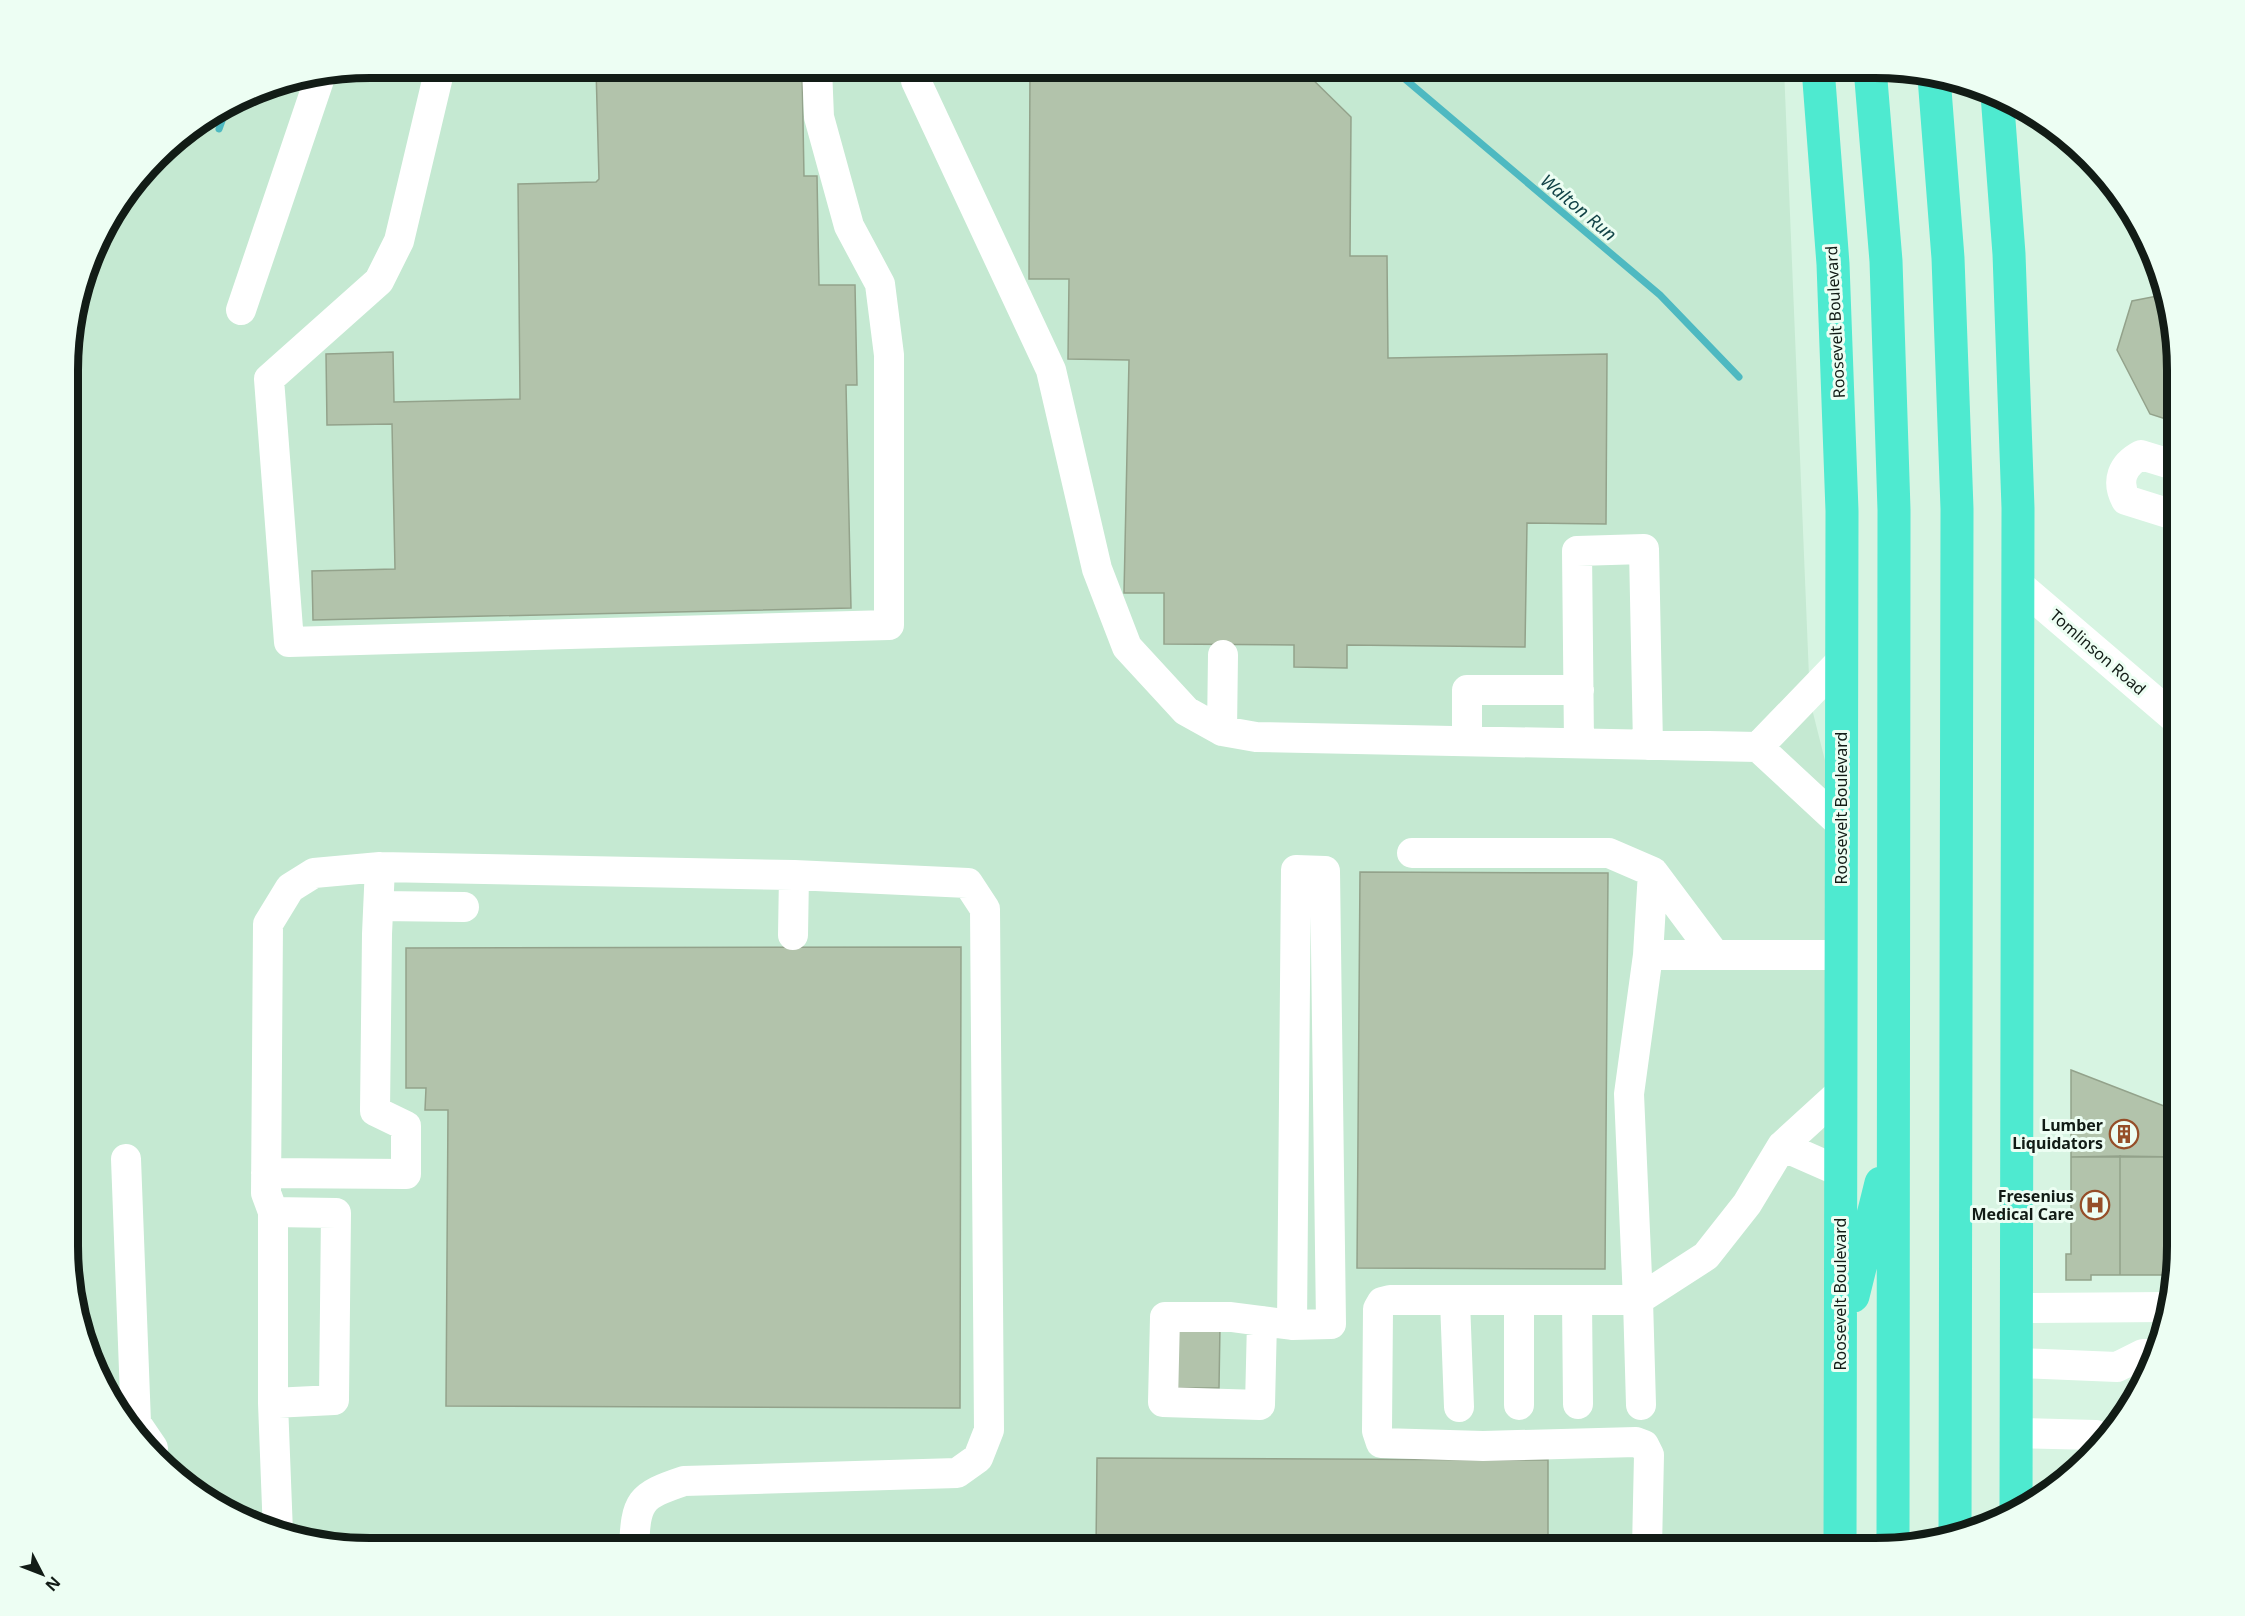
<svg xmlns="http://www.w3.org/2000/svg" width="2245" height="1616" font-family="'Noto Sans',sans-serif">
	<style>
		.built { fill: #c5e9d2 }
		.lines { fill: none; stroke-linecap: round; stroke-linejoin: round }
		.stream { stroke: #4eb9c1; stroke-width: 7 }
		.building { fill: #b2c3ab; stroke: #93a28b; stroke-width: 1.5 }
		.minor { stroke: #fff; stroke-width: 30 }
		.highway { stroke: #4eead0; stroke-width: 33 }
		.labels { text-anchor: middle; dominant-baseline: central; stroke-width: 6; stroke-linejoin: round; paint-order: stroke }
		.street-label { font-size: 16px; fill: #121c16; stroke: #edfef3 }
		.poi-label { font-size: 16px; font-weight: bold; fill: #121c16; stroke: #edfef3; text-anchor: end }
		.water-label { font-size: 18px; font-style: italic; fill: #124347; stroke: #edfef3 }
		.rim { fill: none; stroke: #121c16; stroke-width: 8 }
	</style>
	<rect width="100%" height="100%" fill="#d7f4e2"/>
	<path class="built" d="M370 68H1784L1810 701 1841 824 1836 1548H351L272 1532 186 1486 108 1397 70 1285V331L99 236 170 143 255 90Z"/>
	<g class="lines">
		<path class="stream" d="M1392 68 1660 295 1739 377
			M219 129 227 107"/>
	</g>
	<path class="building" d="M596 68H802L804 176H817L819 285H855L857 385H846L851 608 313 620 312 571 395 569 392 424 327 425 326 354 393 352 394 402 520 399 518 184 596 182 599 179Z
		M1030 68H1301L1351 117 1350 256H1387L1388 358 1607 354 1606 524 1527 523 1525 647 1347 645V668L1294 667V645L1164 644V593H1124L1129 360 1068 359 1069 279H1029Z
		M2138 224 2146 236 2150 251 2144 253Z
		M2162 295 2177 351V466L2157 468 2172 421 2150 414 2117 350 2132 301Z
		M1360 872 1608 873 1605 1269 1357 1268Z
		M961 947 960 1408 446 1406 448 1110H425L426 1088H406V948Z
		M2071 1070 2177 1111V1157H2071Z
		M2120 1156 2177 1157 2175 1275H2120Z
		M2120 1156V1275H2091V1280H2066V1254H2071V1157Z
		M1173 1324 1220 1325 1219 1388H1172Z
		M2146 1365H2152L2136 1394V1371H2146Z
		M1097 1458 1548 1460V1548H1096Z"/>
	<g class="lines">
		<path class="minor" d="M440 68 399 241 379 281 269 379 289 642 889 625V355L880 284 849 226 819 117 817 68
			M916 68V81L1051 370 1097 569 1127 647 1186 711 1222 731 1256 737 1758 747 1841 824
			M241 310 320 77
			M2177 466 2141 455C2122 465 2116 481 2126 500L2177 516
			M2018 584 2177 720
			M1222 731 1223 655
			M1467 741V690H1579
			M1579 743 1577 551 1644 549 1648 745
			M1758 747 1842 660
			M1412 853H1609L1653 872 1648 955
			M1653 872 1715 955
			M380 906 464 907
			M1841 1092 1782 1146 1747 1204 1706 1256 1638 1300 1629 1094 1648 955H1841
			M1782 1146 1841 1172
			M126 1159 136 1423 153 1448
			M266 1173 406 1174V1126L375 1111 377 934 380 867
			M273 1212 266 1193 268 924 290 888 314 873 380 867 794 875 793 935
			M1577 1300 1578 1404
			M1455 1301 1459 1407
			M2017 1308 2167 1307
			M1262 1321 1260 1405 1163 1402 1165 1317H1231L1292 1325 1331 1324 1325 871 1296 870 1292 1325
			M2017 1363 2117 1367 2143 1354H2156
			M273 1403 334 1400 336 1213 273 1212V1403L278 1533
			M1519 1405V1301
			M1641 1405 1638 1300H1390L1382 1302 1378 1309 1377 1431 1381 1443 1483 1446 1636 1442 1644 1445 1649 1455 1647 1548
			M2017 1433 2096 1435 2107 1439
			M634 1548C636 1501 639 1496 684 1481L957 1473 978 1458 989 1430 985 909 968 883 794 875"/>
		<path class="highway" d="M1818 68 1833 264 1842 511 1840 1548
			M1870 68 1886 261 1894 510 1893 1546
			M1934 77 1948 258 1957 509 1955 1538
			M1997 94 2009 254 2018 508 2016 1512
			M1853 1296 1881 1183"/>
	</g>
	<defs>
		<g id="building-ring" transform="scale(1.5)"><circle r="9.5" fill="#edfef3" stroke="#954e28" stroke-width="1.5"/><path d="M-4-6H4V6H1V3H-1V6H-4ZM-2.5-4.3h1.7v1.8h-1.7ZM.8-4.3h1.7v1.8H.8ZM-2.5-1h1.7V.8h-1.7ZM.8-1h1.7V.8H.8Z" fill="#954e28"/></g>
		<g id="hospital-ring" transform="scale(1.5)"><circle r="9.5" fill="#edfef3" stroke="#954e28" stroke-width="1.5"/><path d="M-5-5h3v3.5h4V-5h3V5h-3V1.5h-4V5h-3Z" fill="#954e28"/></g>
	</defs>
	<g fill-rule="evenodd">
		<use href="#building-ring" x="2124" y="1134"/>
		<use href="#hospital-ring" x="2095" y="1205"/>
	</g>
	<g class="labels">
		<g class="street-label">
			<text transform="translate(1835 322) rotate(-93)">Roosevelt Boulevard</text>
			<text transform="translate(2098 652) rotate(41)">Tomlinson Road</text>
			<text transform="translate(1841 808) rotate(-90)">Roosevelt Boulevard</text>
			<text transform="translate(1840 1294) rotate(-90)">Roosevelt Boulevard</text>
		</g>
		<g class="poi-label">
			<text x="2103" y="1125">Lumber<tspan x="2103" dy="18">Liquidators</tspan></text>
			<text x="2074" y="1196">Fresenius<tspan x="2074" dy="18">Medical Care</tspan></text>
		</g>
		<g class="water-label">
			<text transform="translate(1579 207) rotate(40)">Walton Run</text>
		</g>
	</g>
	<path d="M0 0H2245V1616H0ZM370 78H1875A292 292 0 0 1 2167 370V1246A292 292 0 0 1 1875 1538H370A292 292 0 0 1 78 1246V370A292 292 0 0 1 370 78Z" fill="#edfef3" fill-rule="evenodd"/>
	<path class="rim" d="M370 78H1875A292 292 0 0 1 2167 370V1246A292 292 0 0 1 1875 1538H370A292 292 0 0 1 78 1246V370A292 292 0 0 1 370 78Z"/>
	<g transform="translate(42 1574) rotate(132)" stroke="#edfef3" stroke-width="4.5" paint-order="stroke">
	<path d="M0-4.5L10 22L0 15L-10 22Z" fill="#121c16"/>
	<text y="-9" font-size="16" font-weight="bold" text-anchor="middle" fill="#121c16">N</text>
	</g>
</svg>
